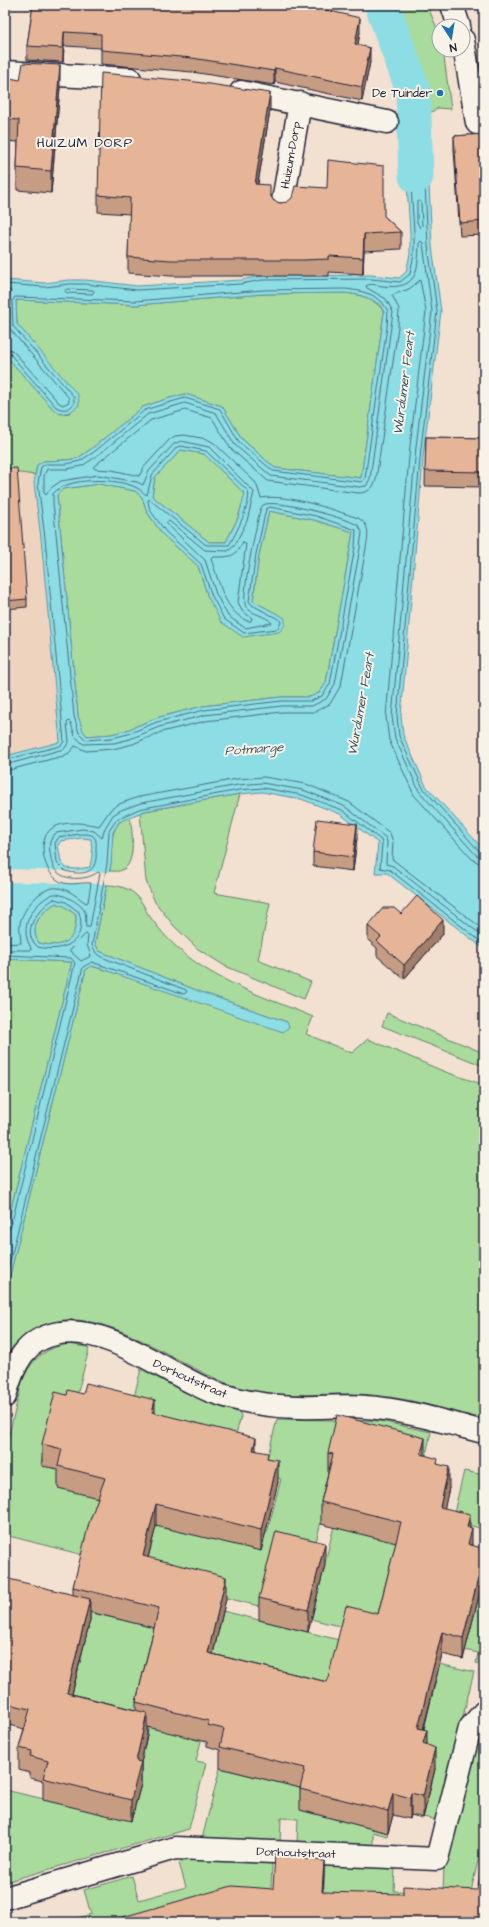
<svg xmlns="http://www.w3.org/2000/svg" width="489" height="1927" font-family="'Architects Daughter',sans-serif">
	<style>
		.built { fill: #eed3bf }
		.green { fill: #a9db9d; stroke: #667e6c }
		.water { fill: #8cdde4; stroke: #6292a0; fill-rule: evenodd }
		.pier { fill: #f2e0d0 }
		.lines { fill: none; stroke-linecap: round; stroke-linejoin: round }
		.shore { stroke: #4c6d7f; stroke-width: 1 }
		.canal { stroke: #8cdde4; stroke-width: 35 }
		.minor-casing { stroke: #22223b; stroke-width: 25 }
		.minor { stroke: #f7f3e8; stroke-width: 22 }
		.wall { fill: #c69c83; stroke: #22223b; fill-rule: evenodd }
		.shaded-wall { fill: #a17f6a; stroke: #22223b }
		.building { fill: #e6b598; stroke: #22223b }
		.poi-dot { fill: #1f6fb2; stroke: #f7f3e8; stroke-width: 1.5 }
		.labels { text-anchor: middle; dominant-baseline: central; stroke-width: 4; stroke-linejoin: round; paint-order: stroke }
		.poi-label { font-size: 12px; fill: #22223b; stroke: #f7f3e8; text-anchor: end }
		.street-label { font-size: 12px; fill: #22223b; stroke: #f7f3e8 }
		.neighbourhood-label { font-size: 13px; letter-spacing: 1px; fill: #22223b; stroke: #f7f3e8 }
		.water-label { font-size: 13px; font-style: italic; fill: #3c5165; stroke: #f7f3e8 }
	</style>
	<rect width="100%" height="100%" fill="#f2e0d0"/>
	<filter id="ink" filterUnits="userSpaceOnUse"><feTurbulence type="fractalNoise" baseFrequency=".025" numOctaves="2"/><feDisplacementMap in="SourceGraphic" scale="8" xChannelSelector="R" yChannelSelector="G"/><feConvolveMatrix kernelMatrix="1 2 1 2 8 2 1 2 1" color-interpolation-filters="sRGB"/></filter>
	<g filter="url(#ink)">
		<path class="built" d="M5 471 35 475 34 483 41 538 60 742 5 756Z"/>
		<path class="green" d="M399 5H427L439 33V50H443L451 109 438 108 428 114 429 93Z
			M345 293C361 295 375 298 384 312L361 478 275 468 242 439 222 406 185 394 163 400 143 407 91 449 78 458 67 460 44 461 37 465 35 475 5 471V355L54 410 61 414 70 413 31 341 17 324 16 300 136 305 263 294Z
			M181 450 204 454 245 494 238 518 226 542H209L152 496 155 477Z
			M99 484 135 491 142 497 147 512 163 535 198 566 208 597 280 616 253 601 259 555 269 511 314 520 353 532 326 683 319 693 310 697H281L203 706 156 718 127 730 112 734 87 736 83 731 78 716 57 495 63 489Z
			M240 794 214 893 270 903 258 960 311 982 304 999 225 966 198 949 174 926 155 902 146 881 140 812Z
			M130 816C132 829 137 864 122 870 119 872 114 871 110 871 113 852 106 824 130 816Z
			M107 885C118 885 129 888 137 896 142 901 145 909 148 914 158 928 168 940 181 951 218 983 268 998 313 1017L306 1034 352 1053 368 1039 443 1071 484 1085V1419C447 1410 410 1398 372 1395 330 1391 286 1400 245 1389 187 1373 137 1326 78 1320 49 1317 20 1333 5 1358V1295L86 969 91 966 287 1022 201 992 99 951 95 943Z
			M56 903 64 906 76 915C77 941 65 949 39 943 28 927 41 912 56 903Z
			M5 959 72 962 5 1233Z
			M387 1013 484 1053V1066L382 1026Z
			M68 1344 87 1347 89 1349 73 1411 54 1409 41 1464 62 1469 144 1508 87 1556 5 1535V1451L22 1382C30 1360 45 1348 68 1344Z
			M141 1369 184 1392 240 1413 241 1416 234 1442 247 1456 100 1389 134 1397Z
			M277 1419 380 1421 431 1432 425 1459 333 1475 311 1561 263 1607 142 1577 155 1524 246 1528 267 1533 281 1479 268 1475 264 1472Z
			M464 1471 484 1475V1529L452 1521Z
			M335 1522 401 1544 383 1637 311 1619Z
			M482 1582 484 1583V1665L476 1663 478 1653 465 1650Z
			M223 1611 343 1641 326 1708 199 1717 193 1739 201 1741 196 1761 206 1763 189 1829 5 1882V1790L131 1819 136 1782 160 1681Z
			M88 1612 159 1629 133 1736 67 1714 81 1658Z
			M439 1664 474 1672 437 1820 423 1817 435 1769 346 1683Z
			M478 1729 484 1731V1834L469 1900 112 1922H64L91 1914 84 1890 132 1876 139 1900 186 1887 179 1863 190 1859 272 1861 271 1889 324 1888 325 1863 395 1866 394 1891 443 1892 444 1868Z
			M220 1768 305 1789 300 1810 388 1833 387 1836 373 1832V1847L297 1844 298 1819 281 1818 280 1843 202 1839Z"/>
		<path class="water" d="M364 5H399L429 93 428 114 424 116V118L401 115C393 77 380 40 364 5Z
			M405 129H423L422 136 427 138V156L425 157 429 184 432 246 441 311 424 448 401 716 403 735 426 786 484 850V949L387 873H375L378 843 340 814 301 799 262 792 240 794 144 811 119 822 113 832 111 864 95 943 99 951 201 992 287 1022 289 1027 283 1032 99 968 91 966 86 969 5 1295V1233L72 962 5 959V756L60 742 41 538 34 483 37 465 44 461 67 460 78 458 91 449 143 407 163 400 185 394 222 406 242 439 275 468 361 478 384 312 380 305 371 299 359 295 345 293 263 294 136 305 16 300 17 324 78 395 79 405C70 413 65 416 54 410L5 355V280L45 283 69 280H86L137 286 241 280 262 276 371 275 399 278 406 272 410 254V232L407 186 399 167 400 133ZM181 450 204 454 245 494 238 518 226 542H209L152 496 155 477ZM99 484 135 491 142 497 147 512 163 535 198 566 208 597 221 622 243 637 279 632 285 625V618L253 601 259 555 269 511 314 520 353 532 326 683 319 693 310 697H281L203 706 156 718 127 730 112 734 87 736 83 731 78 716 57 495 63 489ZM82 838 91 839 92 855 90 867 77 869 66 868 61 862 58 845 61 841ZM56 903 64 906 76 915C77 941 64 949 39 943 28 927 41 912 56 903Z"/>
		<path class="pier" d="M5 869 112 872 109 884 5 882Z"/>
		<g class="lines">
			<path class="shore" d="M369 5 383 39 405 111 420 114 424 110 425 94 395 5
				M374 5 388 37 409 107 418 108 420 95 390 5
				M411 138H414L418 145 416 158 419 182 418 184 408 165 409 140Z
				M419 201 421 202 422 226 420 228 417 222V203Z
				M5 284 45 287 69 284H85L137 290 241 284 262 280 371 279 400 282 410 274 414 254V232L411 186 403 166 404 136 409 133 418 134 423 142 421 158 425 185 428 246 437 311 421 448 397 716 399 736 423 788 479 851 484 852
				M5 289 11 291C5 302 5 316 9 328L69 398V402L63 405 59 403 13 351 5 348
				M67 289 93 290 94 292 92 294 67 293 65 291Z
				M5 353 10 354 56 407C64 411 68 410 74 404V397L13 326 12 301 15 297 136 301 263 290 346 289 360 291 372 295 382 302 388 311 387 327 365 478 362 482 273 471 239 442 220 409 185 398 164 404 145 410 94 452 80 461 67 464H46L41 467 38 483 45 538 64 742 60 746 5 760
				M181 446 206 451 248 491C252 502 235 536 229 545H206L149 499 148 501 150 510 166 532 201 564 212 596 224 619 244 633 277 629 281 623 280 620 252 605 249 601 256 554 266 509 270 507 316 516 356 530 355 547 330 684 322 696 311 701H281L204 710 157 722 128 734 112 738 86 740 79 733 74 716 53 503V494C66 476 120 478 137 488 141 490 144 494 147 495L152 475 177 447Z
				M243 542 246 544 238 602 242 611 252 618 251 621H247C223 609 220 583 211 559L213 557C231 557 234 558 243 542Z
				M5 765 64 749 69 742 67 723 69 721 71 723 75 736 83 744 114 743 130 739 159 727 205 715 282 706H312L326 699 335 684 360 548 362 532 358 525C345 518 274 498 263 505L260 510C257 524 240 598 246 607 252 615 266 615 272 623L245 628 228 616 216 594 205 560 166 523 169 521 205 550 228 551 234 546 247 521 254 492 209 447 181 441 174 444 149 471 143 485 137 482 98 475 61 481 51 488 46 495 44 493V476L47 469H67L82 466 97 456 148 414 185 403 216 413 235 445 271 476 359 487 366 486 370 479 393 312 386 299 367 288 366 286C371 283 376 285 382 286 417 290 418 273 419 243L421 241 423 243 432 311 416 447 392 717 395 738 419 791 476 855 484 857
				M5 771 63 756 69 753 75 746 86 751 113 749 133 744 161 732 206 721 282 712H314L330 704 341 685 366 548C368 536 371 525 358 518 331 509 289 494 261 498L256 483 214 443 207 439 184 435 175 436 170 439 144 467 139 476 112 470 95 469 93 467 151 420 185 410 212 418 231 449 268 481 358 493C367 493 373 489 376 480L398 327 399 309 392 295 409 289 420 280 426 311 410 446 386 717 389 740 414 795 472 859 477 862 484 864
				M82 834C86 834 92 834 94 837 97 840 96 846 96 850 98 873 85 876 65 871L57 863 55 843 59 837Z
				M54 899 66 902 79 912C88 942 63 953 38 947 19 932 39 908 54 899Z
				M86 934 88 936 87 945 91 956 81 961 70 951Z
				M5 944 21 943C21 938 19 931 20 925 21 910 42 885 58 888 69 889 77 897 86 903L88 902 91 883C81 882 71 886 61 882 44 875 36 841 51 829 63 820 86 823 99 826L111 809 119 804 139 797 237 779 264 777 306 784 349 802 390 833 393 842 392 859 484 930
				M5 950H31C31 946 28 943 27 939 22 920 36 902 53 894 62 893 79 902 84 910 87 915 85 922 86 927H90L100 873 98 872C86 881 60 882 53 866 51 862 51 857 50 853 49 845 49 839 56 833L83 829 94 831 102 838 105 828 113 815 121 810 141 803 238 785 262 783 303 790 344 806 386 838 387 843 386 864 393 866 484 937
				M5 955 71 958 75 963 11 1226 9 1229 5 1230
				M5 1282 83 967 92 962 184 994 187 992 186 990 104 958 96 953 92 945 107 864 109 831 117 819 139 809 239 790 263 788 302 795 342 810 381 840 382 843 380 868 390 870 484 944"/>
			<path class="canal" d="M382 5 413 90 416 176"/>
			<g class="minor-casing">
				<path id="minor" d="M452 5 459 26
					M463 40 477 123H484
					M5 72 130 79
					M241 92 387 122
					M282 207 300 103
					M5 1396C13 1365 25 1338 60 1333 108 1325 169 1375 213 1392 247 1404 282 1408 317 1407 333 1407 350 1405 366 1407 406 1410 445 1422 484 1432
					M5 1898 175 1848 437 1859 470 1728 484 1712"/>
			</g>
			<use href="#minor" class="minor"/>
		</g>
		<path class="wall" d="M33 5 360 32 358 45 370 62 362 101 275 82 274 85 192 72 101 64V48L64 46 63 62 27 60V46Z
			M20 80 60 87 51 193 17 190V168L18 142 6 141V119Z
			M270 110 258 184 270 195 274 201 280 203 384 216 401 232V249L364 251 363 274 329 272V276H171L128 273V257L130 214 98 212V195Z
			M484 134V235L460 236 454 150V136Z
			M426 437 484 438V487L425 486Z
			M5 469 27 599V607L5 609Z
			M357 838 353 871 313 866V852Z
			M401 914 443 934 404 979 377 956V948L368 940V926Z
			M83 1394 155 1413 256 1450 268 1458 278 1482 261 1551 156 1526 148 1558 226 1599 213 1654 327 1682 378 1614 396 1543 321 1524V1502L328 1473V1453L425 1456 438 1464 449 1488 444 1508 470 1528 472 1546 484 1549V1576L463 1659 442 1654 424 1729 427 1744 435 1769 423 1818 411 1815 410 1819 393 1815 388 1833 300 1810V1788L220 1768V1750L207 1746V1742L147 1727V1734L141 1763V1784L131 1821 43 1800V1781L30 1778V1773L19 1770V1748L24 1729 5 1724V1579L73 1595V1587L98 1498 58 1488V1469L42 1466V1444L67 1395ZM90 1612 154 1628 136 1702V1710L72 1694 90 1620Z
			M325 1565 308 1632 259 1620V1598Z"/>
		<path class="shaded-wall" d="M360 18V32L355 59V44Z
			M64 32V46L63 62V48Z
			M370 48V62L362 101V87Z
			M60 65V87L51 193V171Z
			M275 68V82L274 85V71Z
			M270 93V110L255 200V184Z
			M364 234V251L363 274V258Z
			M357 824V838L353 871V857Z
			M443 920V934L404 979V965Z
			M155 1400V1422L152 1412Z
			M256 1438V1460L253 1450Z
			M425 1438V1459L421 1454Z
			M278 1460V1482L261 1551V1530Z
			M449 1467V1488L440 1529V1507Z
			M156 1504V1526L143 1578V1556Z
			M470 1514V1535L472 1528V1550L468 1566 467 1527Z
			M325 1543V1565L308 1632V1610Z
			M484 1555V1576L463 1659V1638Z
			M226 1577V1599L208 1675V1653Z
			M90 1599V1620L67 1714V1693Z
			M442 1632V1654L418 1750V1728Z
			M147 1713V1734L141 1763V1784L131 1821V1800L136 1761Z
			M427 1730V1752L423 1743Z
			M435 1748V1769L423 1818V1796Z
			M393 1793V1815L388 1833V1811Z
			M411 1793V1815L410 1819V1798Z
			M324 1861V1875L322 1905V1892Z"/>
		<path class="building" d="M33 5H305L360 18 355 44 370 48 362 87 275 68 274 71 192 58 101 50V34L64 32 63 48 27 46Z
			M23 63 60 65 51 171 17 168 19 120 6 119 10 78 20 80Z
			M101 73 189 81 270 93 255 184 270 185V195L274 201 280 203 287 202 292 198 295 186 327 188 328 160 384 166V216L401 232 364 234 363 258 329 256V259L303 260H171L128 257 130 198 98 195Z
			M484 134V221L460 223 454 136Z
			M426 437 484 438V472L425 471Z
			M17 468 27 599 5 601V469Z
			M317 819 357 824 353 857 313 852Z
			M417 896 443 920 404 965 377 941 381 937 368 926 383 908H394L401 914Z
			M86 1383 155 1400 152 1412 256 1438 253 1450 268 1453 267 1458 278 1460 261 1530 156 1504 143 1556 226 1577 208 1653 327 1682 346 1606 378 1614 401 1522 321 1502 333 1454 328 1453 337 1415 425 1438 421 1454 438 1459 437 1464 449 1467 440 1507 470 1514 467 1527 472 1528 468 1544 484 1549V1555L463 1638 442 1632 418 1728 427 1730 423 1743 435 1748 423 1796 411 1793 410 1798 393 1793 388 1811 300 1789 305 1768 220 1747 224 1729 207 1725 209 1721 136 1702 159 1608 73 1587 89 1523 105 1478 58 1466 62 1449 42 1444 55 1392 67 1395 68 1390 83 1394Z
			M276 1531 325 1543 308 1610 259 1598Z
			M5 1578 90 1599 67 1693 147 1713 136 1761 141 1762 131 1800 43 1778 48 1761 30 1756 32 1751 19 1748 30 1709 5 1703Z
			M275 1853 304 1855V1859L324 1861 322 1892 403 1894V1886L477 1890 484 1858V1922H96L105 1919V1922L232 1886 273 1889Z"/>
	</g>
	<circle class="poi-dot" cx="440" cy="93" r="4"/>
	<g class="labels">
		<g class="poi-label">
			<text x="432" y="93">De Tuinder</text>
		</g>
		<g class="street-label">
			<text transform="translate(291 155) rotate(-80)">Huizum-Dorp</text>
			<text transform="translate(190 1379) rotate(24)">Dorhoutstraat</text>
			<text transform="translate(296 1853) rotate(2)">Dorhoutstraat</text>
		</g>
		<g class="neighbourhood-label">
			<text x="85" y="143">HUIZUM DORP</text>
		</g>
		<g class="water-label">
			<text transform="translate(404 383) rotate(-83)">Wurdumer Feart</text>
			<text transform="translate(361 704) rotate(-80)">Wurdumer Feart</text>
			<text transform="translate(254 749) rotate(-4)">Potmarge</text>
		</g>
	</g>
	<rect width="489" height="1927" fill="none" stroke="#f7f3e8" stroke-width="20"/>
	<rect x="10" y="10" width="469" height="1907" fill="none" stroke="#22223b" stroke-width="1.5" filter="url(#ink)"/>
	<g transform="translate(451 38) rotate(168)"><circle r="19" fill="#f7f3e8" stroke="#a29fa3"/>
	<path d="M0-3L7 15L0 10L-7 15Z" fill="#1f6fb2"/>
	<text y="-6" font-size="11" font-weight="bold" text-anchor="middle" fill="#22223b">N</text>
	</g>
</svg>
